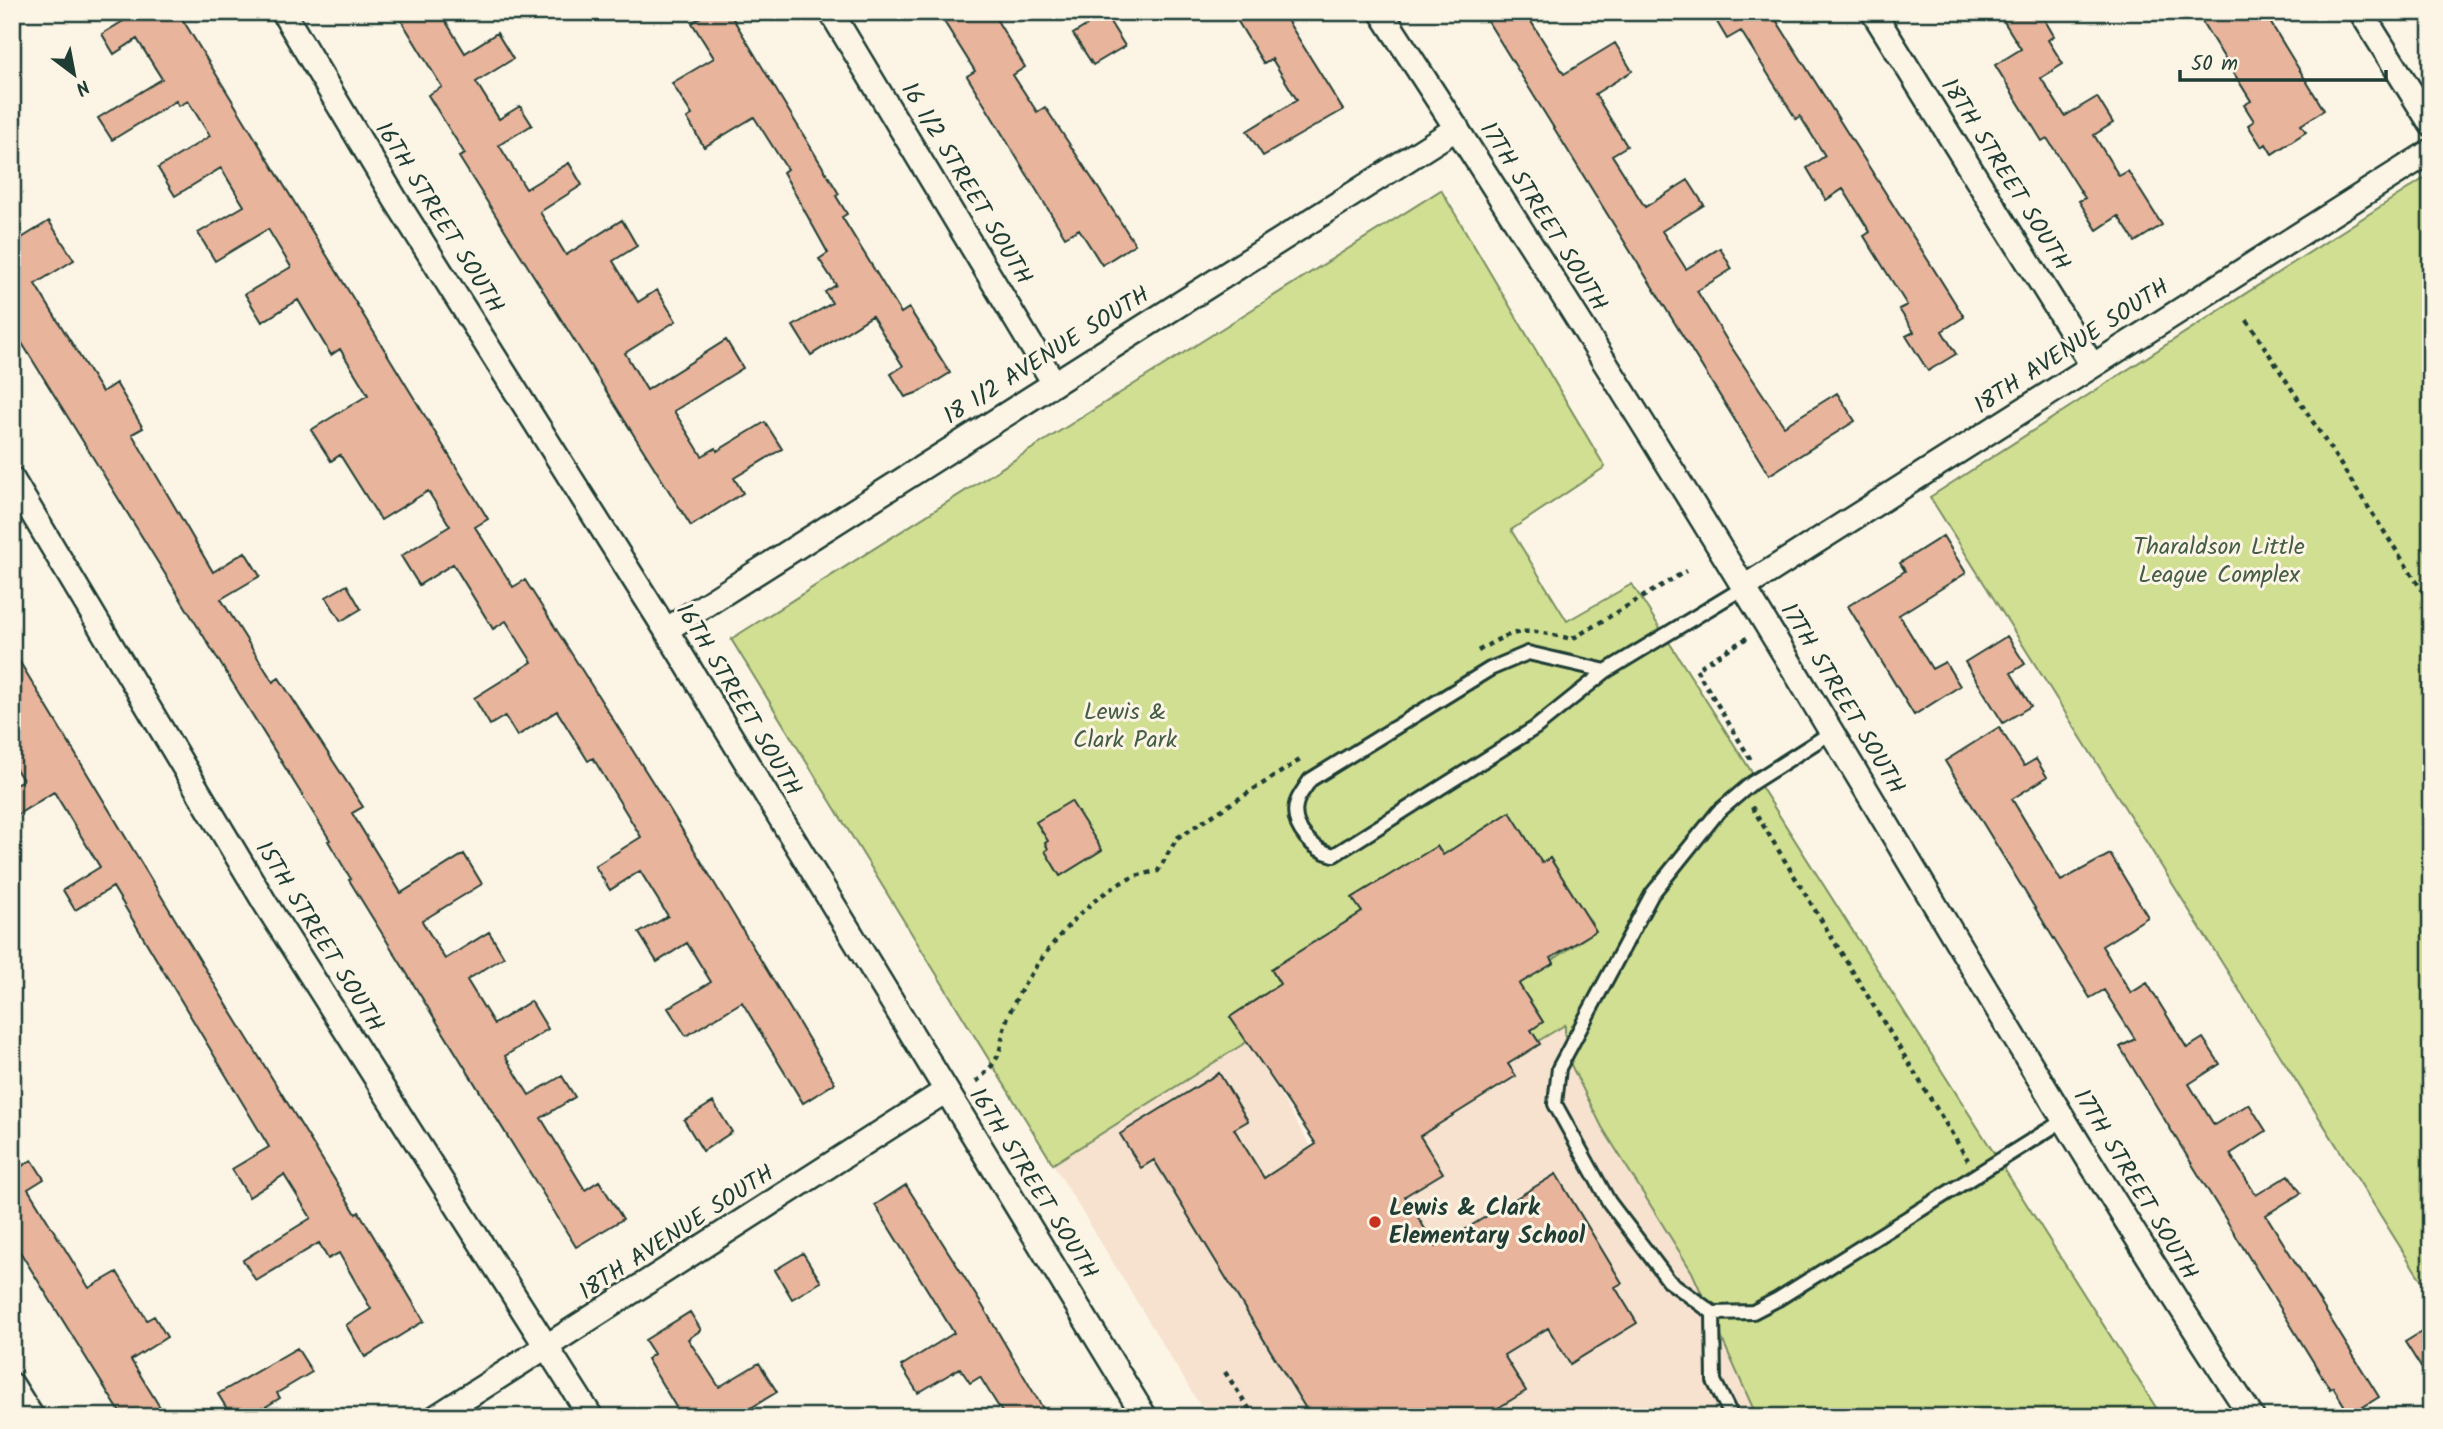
<svg xmlns="http://www.w3.org/2000/svg" width="2443" height="1429" font-family="Kalam,sans-serif">
	<style>
		.built { fill: #f6e2cf }
		.green { fill: #d1df92; stroke: #788e63; stroke-width: 2 }
		.building { fill: #e9b49c; stroke: #1f3d34; stroke-width: 2 }
		.lines { fill: none; stroke-linecap: round; stroke-linejoin: round }
		.service-casing { stroke: #1f3d34; stroke-width: 18 }
		.minor-casing { stroke: #1f3d34; stroke-width: 28 }
		.path { stroke: #1f3d34; stroke-width: 4.5; stroke-dasharray: 5 5; stroke-linecap: butt }
		.service { stroke: #fcf5e5; stroke-width: 12 }
		.minor { stroke: #fcf5e5; stroke-width: 23 }
		.poi-dot { fill: #c8321e; stroke: #fcf5e5; stroke-width: 2.5 }
		.labels { text-anchor: middle; dominant-baseline: central; stroke-width: 6; stroke-linejoin: round; paint-order: stroke }
		.street-label { font-size: 24px; fill: #1f3d34; stroke: #fcf5e5 }
		.park-label { font-size: 24px; fill: #435d47; stroke: #fcf5e5 }
		.poi-label { font-size: 24px; font-weight: bold; fill: #1f3d34; stroke: #fcf5e5; text-anchor: start }
	</style>
	<rect width="100%" height="100%" fill="#fcf5e5"/>
	<filter id="ink" filterUnits="userSpaceOnUse"><feTurbulence type="fractalNoise" baseFrequency=".0143" numOctaves="2"/><feDisplacementMap in="SourceGraphic" scale="14" xChannelSelector="R" yChannelSelector="G"/><feConvolveMatrix kernelMatrix="1 2 1 2 8 2 1 2 1" color-interpolation-filters="sRGB"/></filter>
	<g filter="url(#ink)">
		<path class="built" d="M1565 1024 1566 1053 1602 1127 1692 1272 1757 1417H1207L1053 1164 1248 1041 1326 1172Z"/>
		<path class="green" d="M2431 174V1296L1930 497Z
			M1441 190 1605 467 1511 530 1567 621 1632 584 2162 1417H1757L1692 1272 1602 1127 1565 1053V1025L1538 1041 1531 1030 1543 1022 1528 998 1512 988 1595 931 1550 858 1535 867 1443 855 1437 847 1353 897 1362 912 1271 969 1283 989 1263 995 1230 1017 1248 1041 1053 1164 731 639Z"/>
		<path class="building" d="M138 12H178L488 519 475 527 513 587 525 580 669 808 835 1083 803 1103 742 1002 686 1036 668 1008 711 982 687 943 657 962 639 933 668 916 640 871 610 890 595 866 641 837 593 758 588 761 557 711 517 736 505 716 490 725 474 698 532 662 506 621 493 629 453 564 419 585 401 556 450 526 428 491 381 520 340 455 331 461 311 430 368 395 340 349 331 355 298 300 262 322 245 294 291 267 268 229 215 261 198 233 244 206 221 168 175 196 158 168 210 136 188 101 179 106 176 101 112 140 98 118 162 79 137 39 114 54 102 34Z
			M396 12H440L465 53 497 33 513 59 476 82 499 119 520 106 532 125 499 145 526 189 569 163 582 185 540 212 566 255 622 220 637 246 613 261 638 302 657 290 676 321 625 353 647 390 726 340 743 368 674 411 702 456 716 448 717 451 765 422 782 449 734 478 743 493 691 526 459 157 465 154 428 95 442 87Z
			M708 12H729L839 194 836 196 847 214 842 217 901 313 909 308 950 373 919 392 905 397 891 374 903 366 872 316 811 355 793 326 832 303 825 292 836 285 819 259 828 253 783 172 787 169 754 117 704 147 687 118 692 115 672 83 714 58 692 23Z
			M938 12H992L1025 67 1013 75 1037 112 1045 107 1135 244 1102 265 1079 229 1065 237 967 76 975 71Z
			M1232 12H1282L1343 110 1263 156 1247 131 1297 100 1272 59 1264 64Z
			M1482 12H1525L1564 74 1615 43 1632 71 1595 94 1627 146 1612 155 1645 207 1688 180 1704 205 1662 231 1686 269 1720 248 1732 269 1697 291 1728 342 1784 426 1837 393 1855 421 1769 475Z
			M1711 12H1771L1964 317 1942 331 1956 354 1928 371 1906 336 1914 332 1899 309 1907 305 1864 236 1870 232 1843 189 1826 200 1807 168 1825 156 1800 116 1796 119 1741 31 1727 39Z
			M1998 12H2040L2054 36 2048 40 2063 64 2041 78 2065 116 2097 97 2113 123 2094 135 2119 176 2128 171 2162 225 2135 242 2118 216 2097 230 2079 201 2085 198 2047 138 2042 141 1995 65 2021 49Z
			M2196 12H2264L2324 110 2301 125 2306 132 2272 154 2266 144 2262 147 2248 125 2254 121 2244 105 2251 101Z
			M1105 14 1125 46 1093 65 1073 34Z
			M49 221 74 260 35 284 102 392 116 383 143 428 132 434 213 572 245 552 260 576 221 599 273 682 279 678 363 807 352 813 401 893 464 854 482 884 422 921 445 959 489 932 504 957 467 980 494 1024 531 1001 548 1029 505 1056 529 1095 562 1076 575 1097 541 1118 585 1190 599 1181 623 1219 576 1247 349 880 351 879 328 841 330 840 12 327V244Z
			M1943 536 1966 573 1899 615 1932 669 1945 662 1960 686 1914 715 1848 606 1905 571 1900 563Z
			M347 585 361 609 341 621 326 597Z
			M2007 636 2025 664 2011 673 2031 706 2003 723 1965 662Z
			M12 649 230 1010 356 1214 359 1212 424 1321 365 1357 346 1325 371 1309 339 1253 328 1259 319 1243 256 1281 243 1260 311 1218 284 1175 249 1197 232 1169 269 1147 113 887 75 910 63 890 100 867 54 792 12 818V786L23 780 12 763Z
			M1999 727 2024 766 2036 759 2047 777 2012 799 2061 881 2110 854 2148 917 2102 946 2131 993 2147 983 2187 1048 2203 1038 2220 1064 2189 1084 2214 1125 2249 1104 2266 1131 2230 1154 2256 1195 2289 1175 2301 1193 2266 1215 2379 1397 2350 1415 2333 1387 2330 1389 2120 1047 2135 1039 2104 990 2090 998 1945 761Z
			M1071 801 1102 850 1060 876 1045 851 1048 849 1045 843 1048 841 1036 822Z
			M1510 812 1542 863 1550 858 1596 931 1551 958 1554 963 1519 984 1543 1022 1531 1030 1540 1044 1508 1064 1516 1076 1420 1136 1443 1173 1405 1196 1436 1247 1556 1174 1622 1283 1615 1287 1637 1323 1570 1364 1548 1328 1504 1355 1526 1391 1483 1417H1311L1154 1160 1141 1168 1120 1134 1219 1073 1248 1121 1234 1129 1264 1178 1316 1144 1230 1017 1280 984 1271 969 1362 912 1352 898 1437 846 1443 855Z
			M713 1102 732 1132 703 1151 684 1120Z
			M32 1160 44 1179 28 1189 89 1288 117 1272 147 1320 154 1316 167 1337 131 1360 166 1417H123L12 1239V1164L16 1170Z
			M906 1185 982 1305 1048 1417H1005L980 1377 970 1383 960 1368 918 1393 901 1366 954 1333 875 1205Z
			M803 1253 821 1282 792 1299 775 1270Z
			M690 1312 701 1330 688 1339 719 1387 759 1363 777 1392 736 1417H682L647 1359 654 1354 645 1340Z
			M2431 1326V1383L2405 1342Z
			M297 1348 312 1372 277 1393 280 1398 249 1417H232L218 1394Z"/>
		<g class="lines">
			<g class="service-casing">
				<path id="service" d="M1606 671 1528 653 1490 669 1310 780C1306 787 1297 797 1296 805 1291 828 1314 851 1334 855L1535 728 1606 671 1743 588
					M1832 732 1752 783 1718 812 1652 894 1559 1068 1555 1104 1609 1202 1669 1281 1713 1313 1753 1312 1778 1299 2064 1120
					M1713 1313 1714 1381 1732 1417"/>
			</g>
			<g class="minor-casing">
				<path id="minor" d="M283 12 395 199 666 630 1145 1417
					M831 12 1054 383
					M1381 12C1537 251 1688 493 1835 738 1972 965 2105 1195 2252 1417
					M1873 12 2092 365
					M2361 12 2431 124
					M12 479 265 903 591 1417
					M1743 588 2431 151
					M666 630 1457 128
					M12 1385 32 1417
					M436 1417 944 1092"/>
			</g>
			<path class="path" d="M2247 320 2431 604
				M1747 638 1696 669 1751 760
				M1478 651C1518 626 1527 629 1572 639L1686 571
				M1752 807 1968 1160
				M976 1082C1011 1051 995 1045 1010 1012 1030 966 1084 897 1131 878 1139 874 1149 873 1158 871L1177 838 1300 760
				M1225 1372 1254 1416"/>
			<use href="#service" class="service"/>
			<use href="#minor" class="minor"/>
		</g>
	</g>
	<circle class="poi-dot" cx="1375" cy="1222" r="7"/>
	<g class="labels">
		<g class="street-label">
			<text transform="translate(2005 175) rotate(58)">18TH STREET SOUTH</text>
			<text transform="translate(966 184) rotate(59)">16 1/2 STREET SOUTH</text>
			<text transform="translate(1543 217) rotate(58)">17TH STREET SOUTH</text>
			<text transform="translate(439 218) rotate(58)">16TH STREET SOUTH</text>
			<text transform="translate(2072 347) rotate(-33)">18TH AVENUE SOUTH</text>
			<text transform="translate(1047 356) rotate(-32)">18 1/2 AVENUE SOUTH</text>
			<text transform="translate(1842 699) rotate(59)">17TH STREET SOUTH</text>
			<text transform="translate(738 700) rotate(59)">16TH STREET SOUTH</text>
			<text transform="translate(319 937) rotate(58)">15TH STREET SOUTH</text>
			<text transform="translate(1033 1184) rotate(58)">16TH STREET SOUTH</text>
			<text transform="translate(2135 1185) rotate(59)">17TH STREET SOUTH</text>
			<text transform="translate(677 1233) rotate(-33)">18TH AVENUE SOUTH</text>
		</g>
		<g class="park-label">
			<text x="2219" y="547">Tharaldson Little<tspan x="2219" dy="28">League Complex</tspan></text>
			<text x="1125" y="712">Lewis &amp;<tspan x="1125" dy="28">Clark Park</tspan></text>
		</g>
		<g class="poi-label">
			<text x="1389" y="1208">Lewis &amp; Clark<tspan x="1389" dy="28">Elementary School</tspan></text>
		</g>
	</g>
	<rect width="2443" height="1429" fill="none" stroke="#fcf5e5" stroke-width="42"/>
	<rect x="21" y="21" width="2401" height="1387" fill="none" stroke="#1f3d34" stroke-width="2.5" filter="url(#ink)"/>
	<g transform="translate(74 74) rotate(148)" stroke="#fcf5e5" stroke-width="5" paint-order="stroke">
	<path d="M0-5L12 26L0 18L-12 26Z" fill="#1f3d34"/>
	<text y="-10" font-size="19" font-weight="bold" text-anchor="middle" fill="#1f3d34">N</text>
	</g>
	<path d="M2180 70v10h206v-10" fill="none" stroke="#1f3d34" stroke-width="3.5"/>
	<text x="2191" y="70" font-size="21" fill="#1f3d34" stroke="#fcf5e5" stroke-width="5" paint-order="stroke">50 m</text>
</svg>
